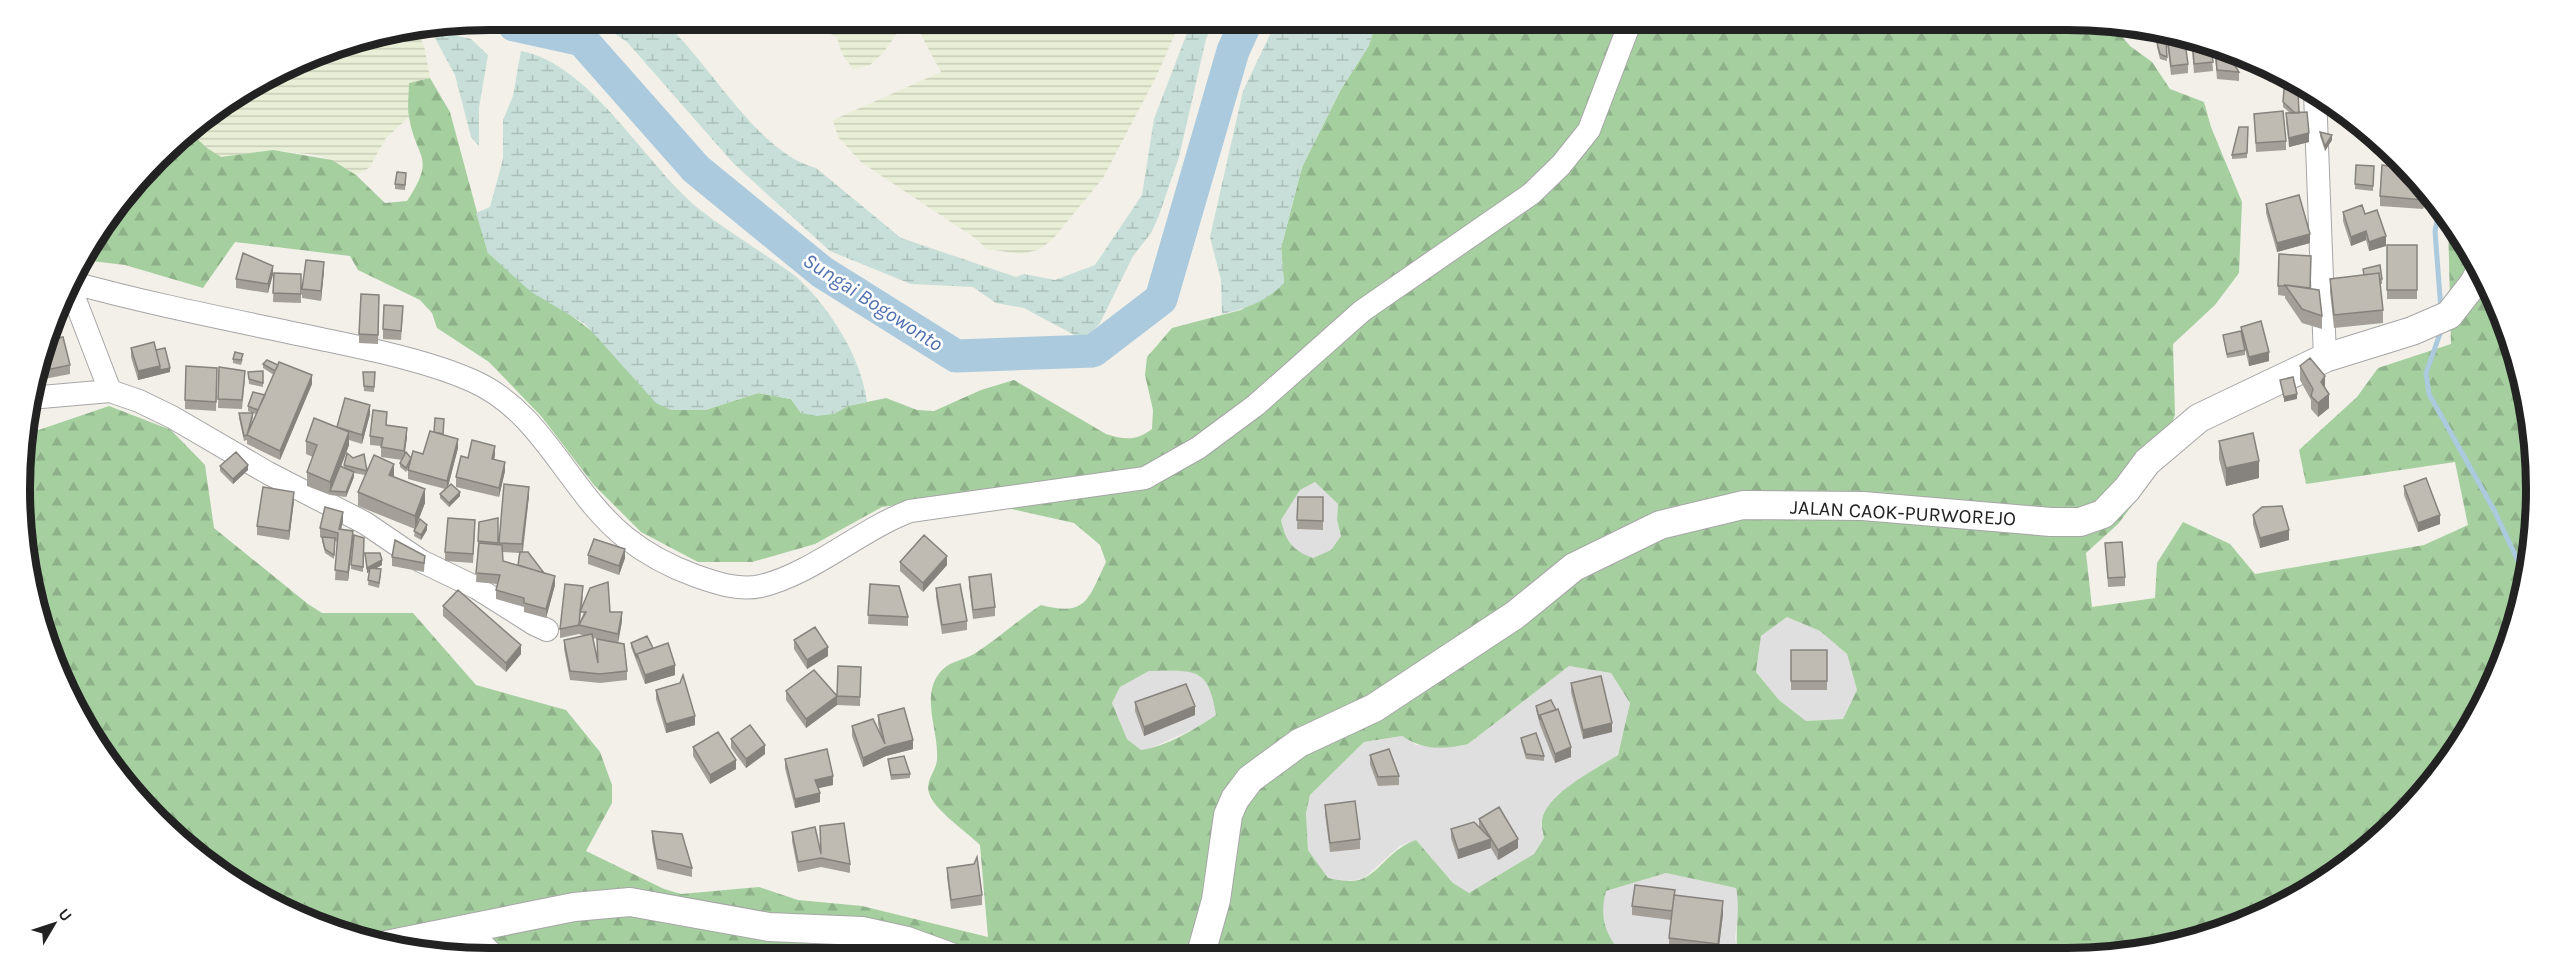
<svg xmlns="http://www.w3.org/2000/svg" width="2556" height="978" font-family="Karla,sans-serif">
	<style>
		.residential { fill: #e0dfdf }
		.farmland { fill: url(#farmland-rules) }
		.forest { fill: url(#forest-firs); fill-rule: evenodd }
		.wetland { fill: url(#wetland-marsh) }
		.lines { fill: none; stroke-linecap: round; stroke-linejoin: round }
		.stream { stroke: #abcadd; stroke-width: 5 }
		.river { stroke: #abcadd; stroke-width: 33 }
		.minor-casing { stroke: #a6a6a6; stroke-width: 24 }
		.tertiary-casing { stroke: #a6a6a6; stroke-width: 30 }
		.minor { stroke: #fff; stroke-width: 22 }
		.tertiary { stroke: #fff; stroke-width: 28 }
		.wall { fill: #a4a099; fill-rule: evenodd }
		.shaded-wall { fill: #86827d }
		.building { fill: #bfbab2; stroke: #86827d; stroke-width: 1.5; fill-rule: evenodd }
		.labels { text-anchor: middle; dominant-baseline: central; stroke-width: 5; stroke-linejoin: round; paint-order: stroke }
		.street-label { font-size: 20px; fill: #222; stroke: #fff }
		.water-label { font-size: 21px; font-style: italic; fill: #5070b0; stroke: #fff }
		.rim { fill: none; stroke: #222; stroke-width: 8 }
	</style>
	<defs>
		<pattern id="farmland-rules" width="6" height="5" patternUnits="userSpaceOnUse" patternTransform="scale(1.5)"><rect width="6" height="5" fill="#e9efd6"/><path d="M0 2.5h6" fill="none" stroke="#c8cdb7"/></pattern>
		<pattern id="forest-firs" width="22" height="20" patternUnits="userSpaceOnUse" patternTransform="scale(1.5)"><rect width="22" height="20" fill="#a5cf9f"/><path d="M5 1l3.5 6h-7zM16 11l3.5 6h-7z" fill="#8eb189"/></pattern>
		<pattern id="wetland-marsh" width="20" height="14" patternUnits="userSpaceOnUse" patternTransform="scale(1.5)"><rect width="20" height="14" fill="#c7dfd8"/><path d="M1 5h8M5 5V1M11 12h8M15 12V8" fill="none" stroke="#abbfb9"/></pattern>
	</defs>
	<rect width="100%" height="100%" fill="#f2f0e9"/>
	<path class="residential" d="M1315 482 1338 504 1337 520 1341 536 1331 550 1313 558 1295 551 1285 537 1281 520 1300 490Z
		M1787 617 1820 631 1847 654 1857 690 1843 719 1806 721 1779 700 1756 672 1761 636Z
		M1569 666 1611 673 1630 703 1618 755 1573 783 1541 822 1544 838 1534 854 1469 893 1453 883 1416 840 1400 846 1363 879 1346 881 1328 878 1308 850 1306 813 1310 795 1364 742 1402 736 1416 745 1468 744Z
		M1149 671H1191L1200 676 1211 688 1216 715 1198 727 1149 749 1141 750 1127 739 1112 703 1120 687Z
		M1666 873 1736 888 1740 905 1735 938 1738 955 1624 956 1611 942 1604 926 1602 909 1606 891Z"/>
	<path class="farmland" d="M712 20H779L730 33 715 25Z
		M808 20H1181L1156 77 1103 178 1052 240 1038 250 1021 254 987 249 975 238 862 163 838 137 833 120 941 72 918 29 902 27 882 54 870 65 853 69 842 54 837 38Z
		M416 32 424 45 430 78 409 83V117L386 138 369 168 356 175 332 160 316 155 273 150 221 157 207 148 188 130 255 82 338 45Z"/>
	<path class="forest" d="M1378 20H2067L2113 26 2130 46 2152 62 2170 89 2204 102 2211 127 2242 202 2239 273 2215 305 2173 344 2175 415 2146 487 2118 524 2086 553 2092 607 2155 598 2157 563 2183 522 2230 544 2255 574 2424 545 2468 525 2455 462 2306 484 2299 450 2357 397 2378 368 2451 344 2448 218 2474 255 2512 338 2533 428 2535 520 2520 611 2458 750 2377 842 2274 910 2129 954 1738 955C1734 932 1741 911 1736 888L1666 873 1606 891C1599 918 1605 935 1624 956L489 958 367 942 282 910 203 862 98 750 55 669 29 581 24 435 109 406 171 430 205 465 214 528 308 604 322 613H413L476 685 566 710 600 752 612 785V803L586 851 664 889 681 894 759 887 798 900 862 906 988 937 980 845C968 833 933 809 929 793 925 780 937 770 937 759 939 730 919 694 942 670 951 661 964 660 974 654 998 639 1018 620 1041 605 1087 617 1088 599 1106 562L1100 545 1074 523 957 497 882 507 815 544 752 562H698L641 532 594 485 541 416 489 362 437 328 432 313 420 300 358 270 350 256 235 242 203 288 125 265 92 261 82 256 180 136 188 130 207 148 221 157 273 150 332 160 356 175 385 203 407 201C437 155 416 160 409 117 407 106 409 94 409 83L430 78 450 112 488 253 597 335 705 410 758 393 791 399 801 413 833 414 848 406 886 398 917 410 934 411 981 390 1014 380 1106 434C1125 440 1136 441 1152 429L1153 410 1145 375 1147 357 1172 328 1241 310 1284 283 1281 248 1302 167 1340 91 1368 47ZM1315 482 1338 504 1337 520 1341 536 1331 550 1313 558C1292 550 1286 542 1281 520L1300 490ZM1787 617 1820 631 1847 654 1857 690 1843 719 1806 721 1779 700 1756 672 1761 636ZM1569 666 1611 673 1630 703 1618 755C1596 769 1547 793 1542 820 1541 825 1543 832 1544 838L1534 854 1469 893 1453 883 1416 840C1390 849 1380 872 1362 879 1352 883 1339 880 1328 878L1308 850 1306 813 1310 795 1364 742 1402 736C1423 750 1443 750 1468 744ZM1149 671C1194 671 1208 665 1216 715 1195 729 1166 747 1141 750L1127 739 1112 703 1120 687Z"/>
	<path class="wetland" d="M594 20H662C708 60 757 153 816 168L901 238 1016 277 1024 274 1055 280 1095 265 1142 195 1154 119 1192 20H1215L1206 39 1179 157 1158 218 1151 233 1133 256 1100 323 1088 336 1080 338 1024 308 996 303 973 287 911 284 830 251 734 164 627 42Z
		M1277 20H1378L1368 47 1340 91 1302 167 1281 248 1284 283C1266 302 1247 308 1222 314L1221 280 1210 237 1243 91Z
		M447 26 454 35 471 39 488 55 479 108V146L471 137 455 75 430 29Z
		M521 51C591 64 645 165 699 209 723 228 749 244 774 261 782 267 793 273 800 280 832 312 861 357 867 402L848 406 833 414 817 416 801 413 791 399 758 393 705 410H671L656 403 585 324 531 292 488 253 476 213 490 207 503 159V120L513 96Z"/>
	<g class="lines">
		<path class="stream" d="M2378 140 2381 154 2405 166
			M2440 207 2435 231 2441 310
			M2442 328 2426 373 2429 394 2494 510 2526 578"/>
		<path class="river" d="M511 20 514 25 582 40 696 169 822 272 956 356 1093 351 1161 299 1233 51 1247 20"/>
		<g class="minor-casing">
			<path id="minor" d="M2315 93 2325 358
				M70 282C153 305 237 321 321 339 368 349 429 361 473 381 543 412 568 491 625 537 645 553 671 567 696 576 716 583 739 591 761 586 812 574 860 530 910 511L1145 478 1198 448 1256 405 1362 311 1531 194 1561 165 1589 130 1631 20
				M69 284 110 391 139 401 172 417 268 473 365 523 421 561 477 588 534 624 547 630
				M30 398 110 391"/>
		</g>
		<g class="tertiary-casing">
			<path id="tertiary" d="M464 930 492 958
				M386 945 574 907 630 902 769 927 862 931 907 941 951 957
				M1200 957 1216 900 1228 815 1235 799 1250 779 1299 743 1374 708 1515 615 1574 567 1660 525 1743 505 1863 506 2051 522H2080L2103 514 2127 489 2147 462 2199 418 2325 358 2412 331 2449 315 2474 283 2481 270"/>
		</g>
		<use href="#minor" class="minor"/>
		<use href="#tertiary" class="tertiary"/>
	</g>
	<path class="wall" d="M2167 35 2188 64V73L2171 75 2167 44Z
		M2191 36 2211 44 2213 71 2194 73Z
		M2166 40 2167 61 2160 59 2157 47V43Z
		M2214 45 2230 58 2239 72V81L2217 79Z
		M2265 64 2277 77V81L2269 82 2265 68Z
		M2291 78 2311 91H2298L2299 113 2309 142 2289 147 2286 122V113H2290L2283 107V102L2291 89Z
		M2322 97 2343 111 2324 113Z
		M2254 114 2286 141V150L2256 152Z
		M2248 127 2247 158 2232 159V155Z
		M2320 132 2332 140 2325 151 2320 136Z
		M2356 165 2374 166 2373 191 2355 189Z
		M406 178 405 190 395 189V184Z
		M2420 180 2427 189 2423 209 2380 206V196Z
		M2266 204 2310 243 2277 252 2266 213Z
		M2343 212 2365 214 2386 246 2369 251 2366 240 2351 246 2343 221Z
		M2387 245H2417V299H2387Z
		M2311 256 2310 289 2322 316V329L2302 323 2285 298V296L2278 295V286Z
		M273 266 268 293 236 288V279Z
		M2363 269 2382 279V284H2380L2383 310V323L2334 328 2330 292V279L2364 275Z
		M324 271 321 301 302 298V289Z
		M274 273 301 274V303L273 302Z
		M379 304 378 344 359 343V334Z
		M403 315 401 340 383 339V329Z
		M2241 327 2269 361 2249 366 2245 349V355L2227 358 2223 335 2241 331Z
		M44 341 70 365V374L34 381Z
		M131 348 156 350 170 372 138 380 131 357Z
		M233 359H243L241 365 233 363Z
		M263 364 312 384 280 460 247 444V440L244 441 239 418V413H252L248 411V406L265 395 274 375 263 368ZM253 413 256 414 251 426 253 417Z
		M2300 366 2325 389 2329 408 2318 417 2311 409V400L2300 380Z
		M219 367 245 380 242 409 218 408Z
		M217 368 216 411 185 409V400Z
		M263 371V387L249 384 248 372Z
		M363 372H375L374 392 364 391Z
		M370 414 362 444 349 440V445L341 466 344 467V465L394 477 425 503 415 528 427 530 421 540 414 536 415 529 358 506V492L365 475 354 473V477L346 497 330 495 307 486V472L313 457 306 454V441L337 427Z
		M387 421V425L407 437 404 455 411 458 423 454 434 432 444 423 443 435 458 448 448 487 460 496 449 507 440 498V494L445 489 408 479V469L406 472 400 467V463L402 460 381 457V446L370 445V436Z
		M2219 441 2259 478 2226 486 2219 459Z
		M495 455 494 460 505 471 499 497 456 487V477L468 458Z
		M220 466 248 470 233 484 220 471Z
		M504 484 529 496 523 552 544 573 555 585 546 618 524 612V607L496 599V590L497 584 476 582 478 541 498 518V545H499ZM503 552 519 553 518 565 503 561Z
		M2404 486 2440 524 2418 532 2404 495Z
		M1298 497H1323V530L1297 529Z
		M294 501 289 540 257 535V526Z
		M2253 515 2289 540 2260 548 2253 524Z
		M343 521 341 529 353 540 348 581 335 580 337 542 335 541 334 559 325 553 322 541V538L320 537V528Z
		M475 529 473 563 445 561V552Z
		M364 538 363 572 351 569V565Z
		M2105 543 2125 577V586L2108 587Z
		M365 553 382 565 375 569 381 574 379 588 368 585 369 572 367 573Z
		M588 555 625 558 619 575 588 564Z
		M425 556 424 572 392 566V557Z
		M900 562 947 565 923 592 900 571Z
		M969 577 995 607V616L973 619 969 586Z
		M870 584 908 617V626L868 624Z
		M936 588 967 621V630L942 634 936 597Z
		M583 595 582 609 610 612 622 621 618 643 627 671V680L600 683 570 680 564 649V640L585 636 579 634 560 638V629ZM581 612H584L580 621ZM593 638 614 642 597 639V659Z
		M443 606 521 654 506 672 443 616Z
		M794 640 828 656 807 669 794 649Z
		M631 643 653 648 675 675 645 684 631 647Z
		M1791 650H1827V690H1791Z
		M861 667 860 706 837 705 806 728 786 700V691L837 696Z
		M1571 683 1612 732 1583 739 1571 692Z
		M656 690 695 725 666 733 656 699Z
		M1135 702 1195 715 1144 736 1135 711Z
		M1536 706 1571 757 1555 763 1540 725 1536 710Z
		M878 715 913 749 886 756 863 767 852 736V726L880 734 878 724Z
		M1521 738 1544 756V761L1526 759 1521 742Z
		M731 739 765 754 746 768 731 748Z
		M693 747 736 769 710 784 693 756Z
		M1370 755 1399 776V785L1378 786 1370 764Z
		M785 759 833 785 818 788 820 802 795 808 785 768Z
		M888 759 910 774V778L891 780Z
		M1325 805 1360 839V849L1330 852 1325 814Z
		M1479 819 1518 848 1498 860 1491 848 1458 859 1451 838V829L1479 827Z
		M652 831 692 868V877L657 869 652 840Z
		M792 832 820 852 850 864V873L821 867 798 872 792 841Z
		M947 868 982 895V905L951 909 947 877Z
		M1675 895 1723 914 1718 955H1705L1669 951V938L1671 920 1632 915V906Z"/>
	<path class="shaded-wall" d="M2309 133V142L2289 147V138Z
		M2332 135V140L2325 151V146Z
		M2425 187 2427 189 2423 209V200Z
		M2366 231V240L2351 246V237Z
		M2310 234V243L2277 252V243Z
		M2386 236V246L2369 251V242Z
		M324 262V271L321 301V291Z
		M273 266V275L268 293V284Z
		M2269 352V361L2249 366V357Z
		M160 366 170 368V372L138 380V371Z
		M312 375V384L280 460V451Z
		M2325 376V389L2321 382Z
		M2297 394V399L2284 402V397Z
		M2329 394V408L2318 417V403Z
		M370 405V414L362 444V435Z
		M407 428V437L404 460V451Z
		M349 432V445L332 491H330V482Z
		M458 439V448L447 490V481Z
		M495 446V455L492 469V459Z
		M2259 461V478L2226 486V468Z
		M505 462V471L499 497V488Z
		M394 464V477L389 475Z
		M248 465V470L233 484V479Z
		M354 472V477L346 497V492Z
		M529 487V496L522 553V544Z
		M425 489V503L415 529V516Z
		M294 492V501L289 540V531Z
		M460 492V496L449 507V503Z
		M343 512V521L339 538V529Z
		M2440 515V524L2418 532V523Z
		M427 525V530L421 540V535Z
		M2289 530V540L2260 548V538Z
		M353 531V540L348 581V572Z
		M625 549V558L619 575V566Z
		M947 556V565L923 592V583Z
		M382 560V565L367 573V568Z
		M555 576V585L546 618V609Z
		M622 612V621L618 643V634Z
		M521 645V654L506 672V663Z
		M828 647V656L807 669V660Z
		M675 665V675L645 684V675Z
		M837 696V705L806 728V719Z
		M1195 706V715L1144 736V727Z
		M695 716V725L666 733V724Z
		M1612 723V732L1583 739V730Z
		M913 740V749L886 756 863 767V758L886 747Z
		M765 745V754L746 768V759Z
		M1571 747V757L1555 763V754Z
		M736 760V769L710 784V775Z
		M833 776V785L815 789V780Z
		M820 793V802L795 808V799Z
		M1491 839V848L1458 859V850Z
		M1518 839V848L1498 860V850Z
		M1723 901V914L1718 955V944Z"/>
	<path class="building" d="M2175 34 2184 35 2188 64 2171 66 2167 35Z
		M2192 37 2211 44 2213 62 2194 64Z
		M2166 40 2167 57 2160 54 2157 43Z
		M2215 45 2228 51 2230 58 2239 72 2217 70Z
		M2265 64 2276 68 2277 77H2269Z
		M2284 89H2298L2299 113H2295L2283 102Z
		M2323 98 2332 103 2324 104Z
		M2283 111 2286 141 2256 143 2254 114Z
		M2307 112 2309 133 2289 138 2286 113Z
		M2239 127H2248L2247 153 2232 155Z
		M2320 132 2332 135 2325 146Z
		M2356 165 2374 166 2373 186 2355 184Z
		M2382 165 2409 169 2420 180 2425 187 2423 200 2380 196Z
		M397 172 406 173 405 185 395 184Z
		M2299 195 2310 234 2277 243 2266 204Z
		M2362 205 2365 214 2377 210 2386 236 2369 242 2366 231 2351 237 2343 212Z
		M2387 245H2417V290H2387Z
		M243 253 273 266 268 284 236 279Z
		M2279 254 2311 256 2310 288 2285 285V286H2278Z
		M306 260 324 262 321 291 302 289Z
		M2380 265 2382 279 2380 280 2379 273 2364 275 2363 269Z
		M274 273 301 274V294L273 293Z
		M2379 273 2383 310 2334 315 2330 279Z
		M2285 285 2319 290 2322 316 2302 309Z
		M361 294 379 295 378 335 359 334Z
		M384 305 403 306 401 331 383 329Z
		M2261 321 2269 352 2249 357 2241 327Z
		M2241 331 2245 350 2227 354 2223 335Z
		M63 337 70 365 37 372 44 341Z
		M154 342 160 366 138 371 131 348Z
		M165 348 170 368 160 370V366L156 350Z
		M235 352 243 354 241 360 233 359Z
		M2310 358 2325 376 2321 382 2329 394 2318 403 2311 396 2313 389 2300 366Z
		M267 360 278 365 275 371 263 364Z
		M279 362 312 375 280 451 247 435Z
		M186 366 217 368 216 402 185 400Z
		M219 367 245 371 242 400 218 399Z
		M263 371V383L249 379 248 372Z
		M363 372H375L374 387 364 386Z
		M2293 377 2297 394 2284 397 2280 380Z
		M253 392 265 395 258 410 248 406Z
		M345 398 370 405 362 435 337 427Z
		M373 410 387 412 386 425 407 428 404 451 381 447 383 438 370 436Z
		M239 413H253L247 435 244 436Z
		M314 418 349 432 330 482 307 472 317 445 306 441Z
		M435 418 444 419 443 434 434 432Z
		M430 431 458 439 447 481 408 470 413 451 423 454Z
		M2253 433 2259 461 2226 468 2219 441Z
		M472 440 495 446 492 459 505 462 499 488 456 477 461 456 468 458Z
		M236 452 248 465 233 479 220 466Z
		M406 452 411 458 406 468 400 463Z
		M347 453 353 458 364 454 367 471 344 465Z
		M374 455 394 464 389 475 425 489 415 516 358 492Z
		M340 466 354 472 346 492 330 491Z
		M2426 478 2440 515 2418 523 2404 486Z
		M451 484 460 492 449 503 440 494Z
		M504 484 529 487 522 544 499 543Z
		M263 487 294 492 289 531 257 526Z
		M1298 497H1323V521L1297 520Z
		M2282 506 2289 530 2260 538 2253 515 2262 507Z
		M325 507 343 512 339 529 353 531 348 572 335 570 338 533 320 528Z
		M448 518 475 520 473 554 445 552Z
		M498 518V543L478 541 479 522Z
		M420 519 427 525 421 535 414 531Z
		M354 535 364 538 363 567 351 565Z
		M924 535 947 556 923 583 900 562Z
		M322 537 335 538 334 555 325 549Z
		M594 539 625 549 619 566 588 555Z
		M395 540 425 556 424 563 392 557Z
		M2122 542 2125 577 2108 578 2105 543Z
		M479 543 502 545 503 561 555 576 546 609 524 603V598L496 590 500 575 476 573Z
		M520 552H528L544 573 518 565Z
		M365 553H380L382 560 367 568Z
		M370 568 381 569 379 583 368 580Z
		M991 574 995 607 973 610 969 577Z
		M608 582 610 612H622L618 634 579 625 560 629 565 584 583 586 580 612 590 588ZM580 612H586L579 625Z
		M870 584 899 586 908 617 868 615Z
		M960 584 967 621 942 625 936 588Z
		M458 590 521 645 506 663 443 606Z
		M815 627 828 647 807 660 794 640Z
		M592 634 598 663 597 639 624 644 627 671 600 674 570 671 564 640Z
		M647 636 653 648 637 654V658L631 643Z
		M668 643 675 665 645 675 637 654Z
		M1791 650H1827V681H1791Z
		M838 666 861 667 860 697 837 696Z
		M814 670 837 696 806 719 786 691Z
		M683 675 695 716 666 724 656 690 680 683Z
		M1601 676 1612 723 1583 730 1571 683Z
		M1186 684 1195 706 1144 727 1135 702Z
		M1551 700 1556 710 1540 715V720L1536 706Z
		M904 708 913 740 886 747 863 758 852 726 873 719 885 744 878 715Z
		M1558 709 1571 747 1555 754 1540 715Z
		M750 725 765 745 746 759 731 739Z
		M718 732 736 760 710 775 693 747Z
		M1536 733 1544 756 1526 754 1521 738Z
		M827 749 833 776 815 780 820 793 795 799 785 759Z
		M1389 749 1399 776 1378 777 1370 755Z
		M904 756 910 774 891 775 888 759Z
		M1355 801 1360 839 1330 843 1325 805Z
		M1499 807 1518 839 1498 850 1479 819Z
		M1474 822 1491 839 1458 850 1451 829Z
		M844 823 850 864 821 858 798 862 792 832 815 827 821 854 820 826Z
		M652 831 682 834 692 868 657 859Z
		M977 857 982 895 951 900 947 868 974 864Z
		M1635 885 1675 890 1672 911 1632 906Z
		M1674 895 1723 901 1718 944 1669 938Z"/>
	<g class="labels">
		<g class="street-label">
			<text transform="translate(1903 513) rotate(3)">JALAN CAOK-PURWOREJO</text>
		</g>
		<g class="water-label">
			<text transform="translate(873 302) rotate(33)">Sungai Bogowonto</text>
		</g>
	</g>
	<path d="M0 0H2556V978H0ZM489 30H2067A459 459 0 0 1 2526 489V489A459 459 0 0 1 2067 948H489A459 459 0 0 1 30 489V489A459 459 0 0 1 489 30Z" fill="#fff" fill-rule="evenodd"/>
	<path class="rim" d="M489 30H2067A459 459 0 0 1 2526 489V489A459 459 0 0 1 2067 948H489A459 459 0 0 1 30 489V489A459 459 0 0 1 489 30Z"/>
	<g transform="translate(54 924) rotate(51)" stroke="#ffffff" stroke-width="4.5" paint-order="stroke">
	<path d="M0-4.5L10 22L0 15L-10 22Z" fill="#222222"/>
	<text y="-9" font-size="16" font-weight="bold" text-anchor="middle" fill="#222222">U</text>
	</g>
</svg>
